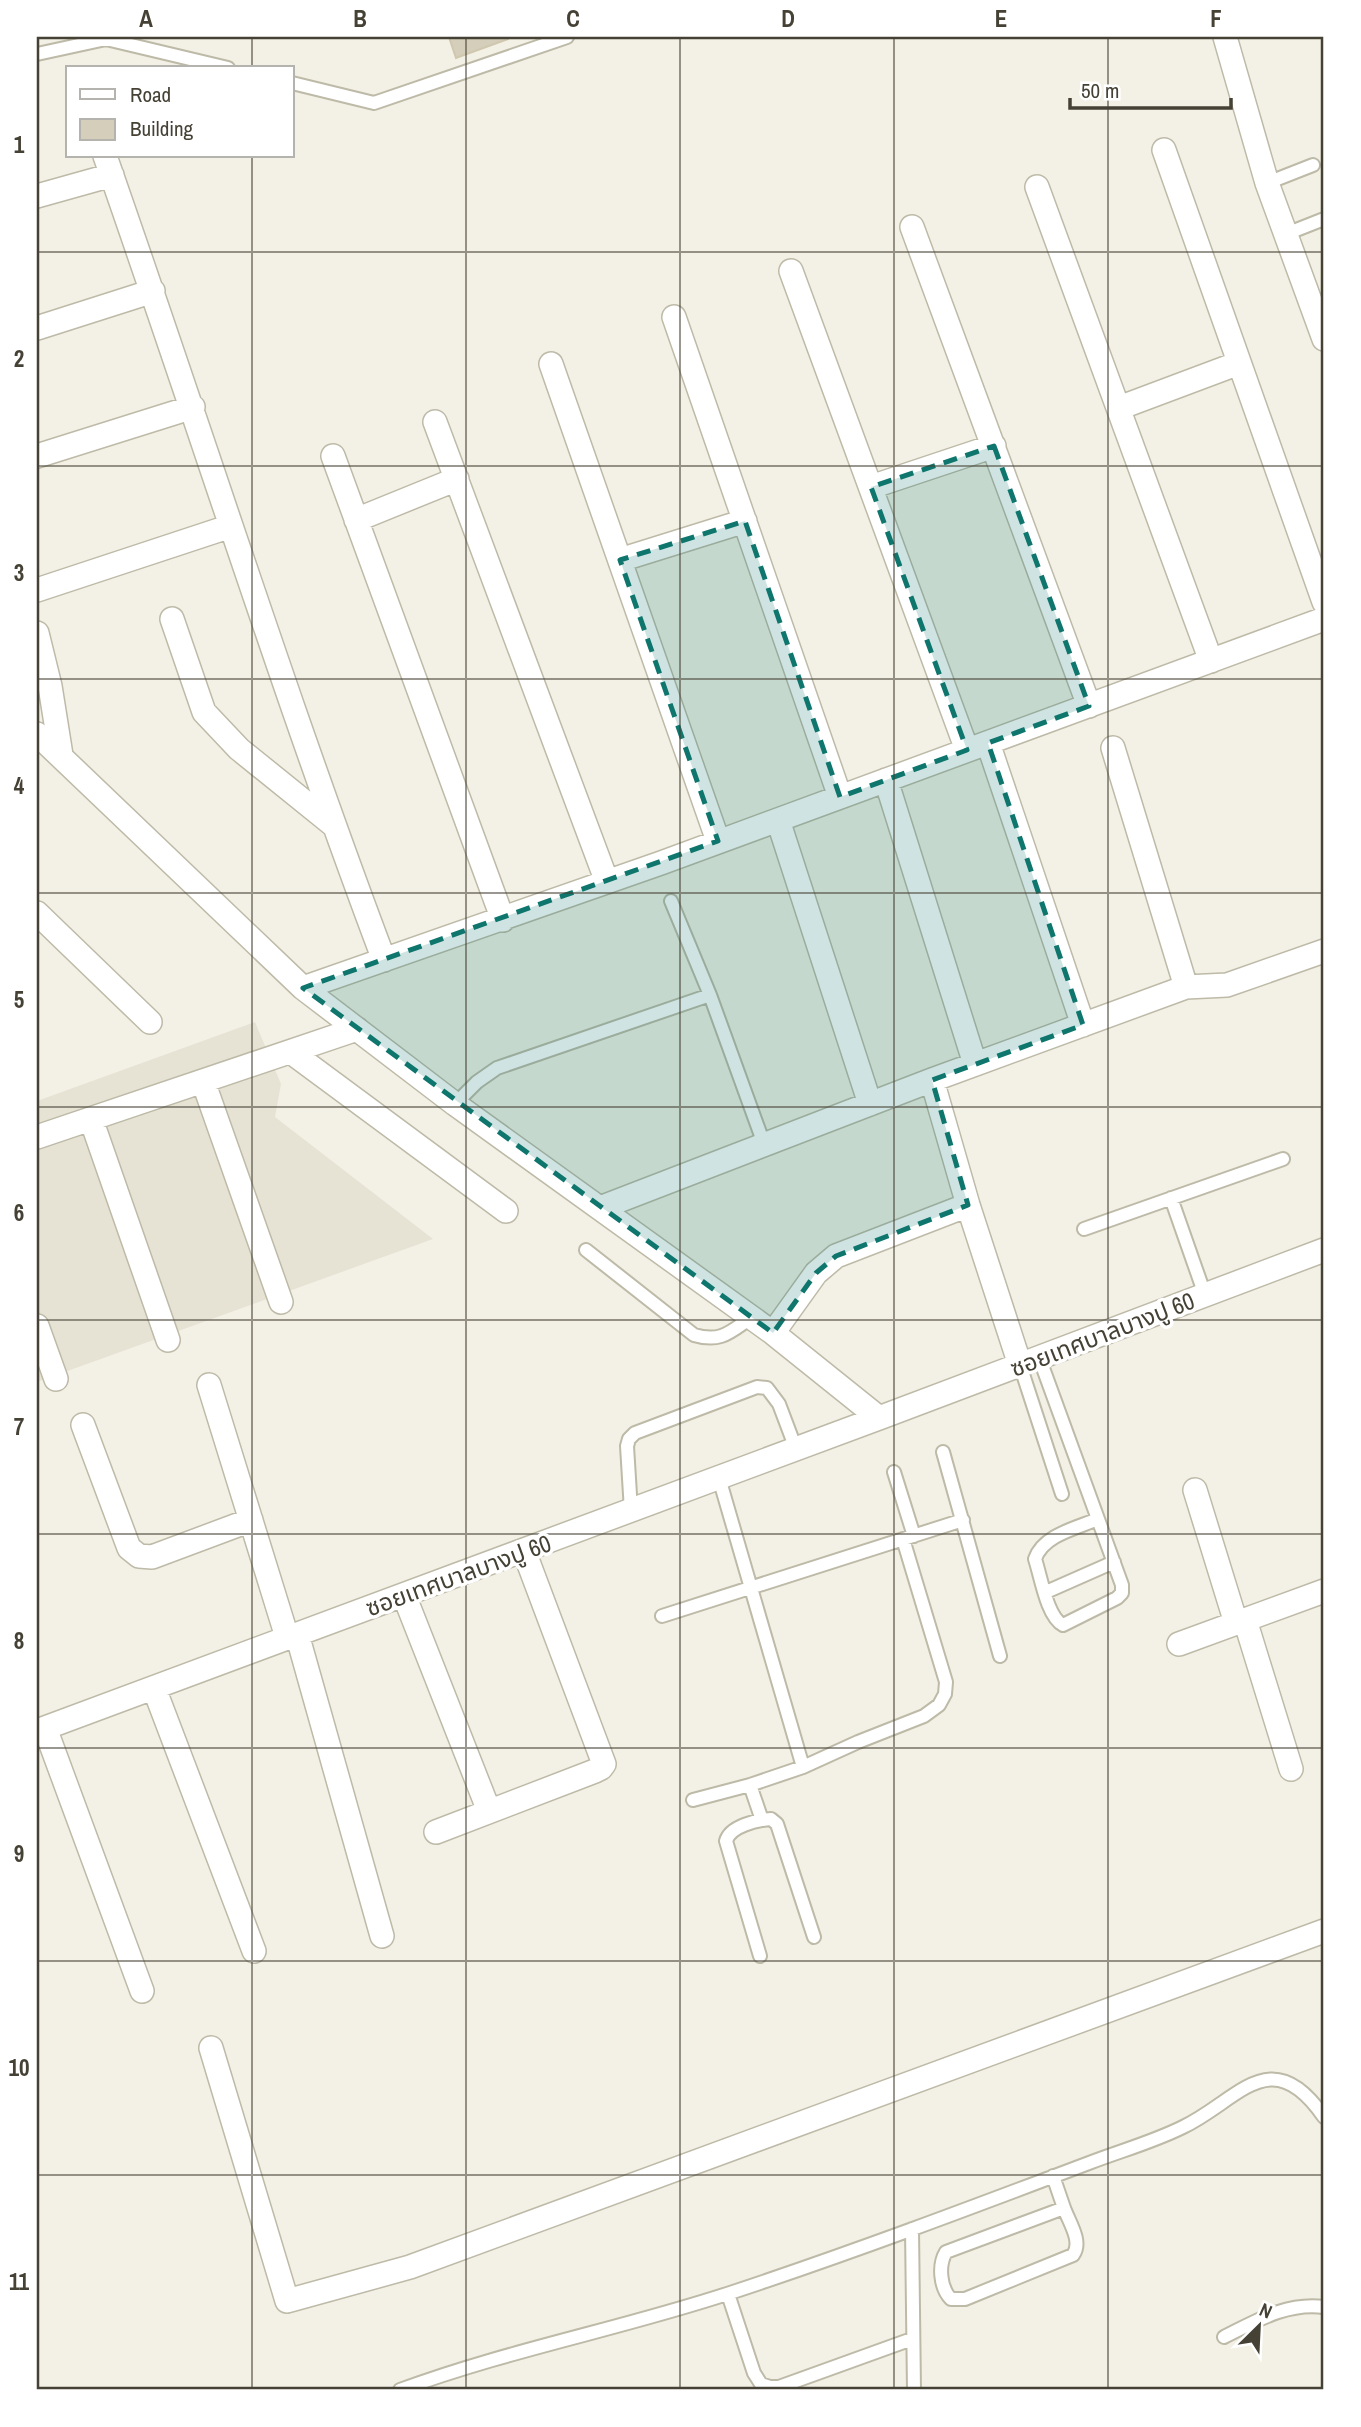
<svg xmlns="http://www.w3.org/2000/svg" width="1361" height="2427" font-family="'Archivo Narrow','Noto Sans Thai',sans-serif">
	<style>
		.residential { fill: #e6e3d4 }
		.building { fill: #d4cebb; stroke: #cfc7ae; stroke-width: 2 }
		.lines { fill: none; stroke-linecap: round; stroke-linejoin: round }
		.service-casing { stroke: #bebaa8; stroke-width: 16 }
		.minor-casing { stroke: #bebaa8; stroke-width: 26 }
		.service { stroke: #fff; stroke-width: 12 }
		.minor { stroke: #fff; stroke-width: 23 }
		.marked { fill: #0f766e; fill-opacity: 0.2; stroke: #0f766e; stroke-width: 5; stroke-dasharray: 14 9; stroke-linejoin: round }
		.grid { fill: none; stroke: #454135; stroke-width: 2; stroke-opacity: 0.55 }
		.labels { text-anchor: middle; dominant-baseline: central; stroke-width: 7; stroke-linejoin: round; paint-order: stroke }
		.street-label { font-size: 24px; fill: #454135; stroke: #fff }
		.neatline { fill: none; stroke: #454135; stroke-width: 2.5 }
		.grid-label { font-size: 23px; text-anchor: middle; font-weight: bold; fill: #454135 }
	</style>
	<rect width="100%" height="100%" fill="#f3f1e5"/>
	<path class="residential" d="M255 1022 281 1084 275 1117 433 1239 37 1382V1101Z"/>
	<path class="building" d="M449 37H508V39L456 58Z"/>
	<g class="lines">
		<g class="service-casing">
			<path id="service" d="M37 54 106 39 228 68
				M292 83 374 103 567 37
				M1267 183 1313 165
				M1286 234 1324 219
				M671 901 710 995 764 1144
				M455 1104 477 1082 497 1068 710 995
				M1171 1198 1205 1295
				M1084 1229 1283 1159
				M586 1250 694 1335C721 1343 730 1332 752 1317
				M1039 1357 1122 1585V1593L1117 1598 1063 1625C1047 1617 1041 1577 1035 1559 1043 1535 1077 1528 1098 1519
				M1020 1365 1062 1494
				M943 1452 1000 1656
				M894 1472 914 1536
				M719 1478 803 1767
				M631 1511 627 1446 629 1439 635 1433 757 1387 767 1388 779 1404 796 1449
				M1046 1592 1114 1562
				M662 1616 963 1520
				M750 1785 762 1820
				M693 1800 750 1785 803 1767 858 1742 924 1716 939 1705 945 1694 946 1682 903 1539
				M760 1956 726 1841C730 1826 757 1820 771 1819L777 1824 814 1937
				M1053 2176 1064 2208 946 2252C938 2265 940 2288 951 2299H965L1073 2255C1083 2242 1069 2222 1064 2208
				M912 2229 914 2390
				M728 2294 754 2373 761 2384 770 2387H779L912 2339
				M1224 2337C1256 2321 1287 2302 1324 2307
				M400 2390C508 2350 621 2329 730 2293 851 2253 970 2208 1089 2163 1120 2151 1153 2142 1183 2127 1238 2101 1271 2040 1324 2117"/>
		</g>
		<g class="minor-casing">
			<path id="minor" d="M1225 37 1267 183 1324 339
				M1164 150 1324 602
				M105 156C199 424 284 695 384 960
				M1037 187 1211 661
				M37 196 112 175
				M912 227 1089 706
				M791 271 967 750
				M674 317 840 797
				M37 328 153 291
				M551 364 718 841
				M1119 408 1239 363
				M435 422 607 882
				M37 456 193 407
				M333 456 503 920
				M871 487 994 446
				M356 520 457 479
				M620 560 745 521
				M37 590 231 526
				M172 619 204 712 239 749 332 824
				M37 633 50 686 61 755
				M37 734 303 988 455 1104 773 1333 879 1418 1324 1250
				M988 743 1083 1025
				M1113 748 1186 987
				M886 780 975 1064
				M778 820 870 1104
				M37 913 150 1022
				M303 988 661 863 1324 619
				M291 1052 506 1211
				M932 1080 968 1205 1020 1365
				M203 1081 281 1302
				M91 1119 168 1340
				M37 1137 357 1029
				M600 1208 932 1080 1186 987 1227 985 1324 951
				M37 1326 56 1379
				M773 1333 816 1273 836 1256 968 1205
				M209 1385 287 1637
				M83 1425 129 1548 139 1556 152 1557 251 1520
				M1195 1490 1236 1623
				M404 1595 489 1811
				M1245 1620 1291 1769
				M297 1634 382 1936
				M1179 1644 1324 1591
				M154 1688 254 1951
				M45 1728 142 1991
				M37 1731 879 1418
				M436 1832 595 1771 601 1768 604 1764 524 1551
				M211 2048 287 2301 410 2267 1324 1931"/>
		</g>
		<use href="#service" class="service"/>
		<use href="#minor" class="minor"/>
	</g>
	<path class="marked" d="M994 446 1089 706 988 743 1083 1025 932 1080 968 1205 836 1256 816 1273 773 1333 303 988 718 841 620 560 745 521 840 797 967 750 871 487Z"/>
	<path class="grid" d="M252 37V68M466 37V2390M680 37V2390M894 37V2390M1108 37V2390M252 156V2390M37 252H1324M37 466H1324M37 679H1324M37 893H1324M37 1107H1324M37 1320H1324M37 1534H1324M37 1748H1324M37 1961H1324M37 2175H1324"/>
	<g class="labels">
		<g class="street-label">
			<text transform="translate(1102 1334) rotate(-21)">ซอยเทศบาลบางปู 60</text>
			<text transform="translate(458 1575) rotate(-20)">ซอยเทศบาลบางปู 60</text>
		</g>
	</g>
	<rect width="1361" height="2427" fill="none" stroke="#ffffff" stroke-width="77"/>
	<rect x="66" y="66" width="228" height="91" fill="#ffffff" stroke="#b5b3ae" stroke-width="2"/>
	<rect x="80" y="89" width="35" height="10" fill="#ffffff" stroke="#b5b3ae" stroke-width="2"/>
	<text x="130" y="102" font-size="21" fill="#454135">Road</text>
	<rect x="80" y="119" width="35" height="21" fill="#d4cebb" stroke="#b5b3ae" stroke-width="2"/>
	<text x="130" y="136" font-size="21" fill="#454135">Building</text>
	<g transform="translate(1259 2326) rotate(24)" stroke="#ffffff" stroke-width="5" paint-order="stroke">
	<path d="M0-5L12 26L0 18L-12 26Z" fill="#454135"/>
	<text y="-10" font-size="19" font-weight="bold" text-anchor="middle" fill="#454135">N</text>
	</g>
	<path d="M1070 98v10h161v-10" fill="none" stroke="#454135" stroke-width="3.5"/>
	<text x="1081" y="98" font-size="21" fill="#454135" stroke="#ffffff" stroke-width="5" paint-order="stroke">50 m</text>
	<rect x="38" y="38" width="1284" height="2350" class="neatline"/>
	<g class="grid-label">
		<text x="146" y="27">A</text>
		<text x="360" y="27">B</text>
		<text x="573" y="27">C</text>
		<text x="788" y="27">D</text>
		<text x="1001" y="27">E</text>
		<text x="1216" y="27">F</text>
		<text x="19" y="153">1</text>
		<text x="19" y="367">2</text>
		<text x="19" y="581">3</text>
		<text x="19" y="794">4</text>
		<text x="19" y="1008">5</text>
		<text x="19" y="1221">6</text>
		<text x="19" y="1435">7</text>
		<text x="19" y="1649">8</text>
		<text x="19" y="1862">9</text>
		<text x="19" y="2076">10</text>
		<text x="19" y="2290">11</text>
	</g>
</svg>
